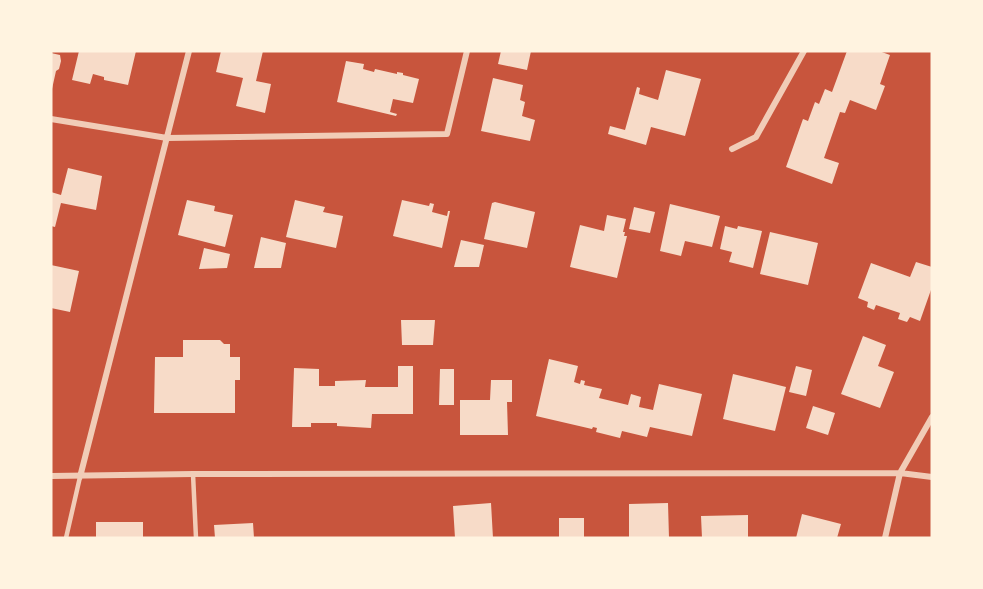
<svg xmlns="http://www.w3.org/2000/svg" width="983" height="589" font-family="'IBM Plex Sans',sans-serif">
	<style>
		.building { fill: #f7dbc8 }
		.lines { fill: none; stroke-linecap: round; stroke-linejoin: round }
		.service { stroke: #f1ccb7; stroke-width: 4.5 }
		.minor { stroke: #f1ccb7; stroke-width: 6 }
	</style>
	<rect width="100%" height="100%" fill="#c8553d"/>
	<path class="building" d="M79 51H136L128 85 104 80V77L93 74 90 84 72 80Z
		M221 51H263L256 81 271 84 265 113 236 106 243 78 216 72Z
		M501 51H531L527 70 498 64Z
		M847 51H879L890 55 880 84 885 86 876 110 850 100 845 113 840 112 824 158 839 163 832 184 786 167 803 119 808 121 815 102 819 104 825 89 832 92Z
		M51 53 60 55 61 61 59 69 56 71 52 89Z
		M346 61 364 64 363 69 374 72 375 69 397 74V72L403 73V75L419 79 413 103 393 99 390 112 397 114 396 116 337 102Z
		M666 70 701 79 685 136 651 127 646 145 608 134 610 126 625 130 637 87 640 88 639 94 658 100Z
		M493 78 523 85 520 100 525 102 522 116 535 120 530 141 481 131Z
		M68 168 102 176 96 210 61 203 55 227 51 226V192L61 195Z
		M187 200 215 206 214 211 233 215 225 247 178 235Z
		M295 200 325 207 323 212 343 216 336 248 286 237Z
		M402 200 429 206 430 203 434 204 432 212 447 216 448 211H450L442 248 393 236Z
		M495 202 535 212 527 248 484 239 492 203Z
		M670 204 720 216 712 247 685 241 681 256 660 251Z
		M634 207 655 212 650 233 629 229Z
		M607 215 626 219 623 232H625L624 236H627L617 278 570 267 580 225 604 231Z
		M725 226 737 229 738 226 762 231 753 268 729 262 732 252 720 249Z
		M770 232 818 243 808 285 760 274Z
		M261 237 286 243 281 268H254Z
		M461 240 484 245 479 267H454Z
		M204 248 230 254 227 268 199 269Z
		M916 262 932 267V287L920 321 910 317 907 322 898 319 900 313 876 305 874 310 867 307 868 302 858 298 871 263 910 277Z
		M51 265 79 271 70 312 51 308Z
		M401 320H435L433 345H402Z
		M863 336 886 345 878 366 894 372 880 408 841 394Z
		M183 340H220L224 344H230V357H240V380H235V413H154L155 357H183Z
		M549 359 578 366 574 382 580 384 581 380 585 381 584 385 602 389 599 398 628 405 631 394 641 397 639 407 653 410 659 384 702 394 692 436 650 427 647 437 622 431 620 438 596 432 597 428 593 427 592 429 536 416Z
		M398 366H413V414H372L371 428 337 426V423H311V427H292L294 368 319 369V386H335V381L366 380 365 387H398Z
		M796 366 812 370 806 396 789 392Z
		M440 369H454V405H439Z
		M733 374 786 387 775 431 723 419Z
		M491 380H512V402H507L508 435H460V400H490Z
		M813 406 835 413 828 435 806 428Z
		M491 503 493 538H455L453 506Z
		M668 503 669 538H629V504Z
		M802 514 841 524 837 538H796Z
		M748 515V538H702L701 516Z
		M559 518H584V538H559Z
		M96 522H143V538H96Z
		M253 523 254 538H215L214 525Z"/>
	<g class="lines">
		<path class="service" d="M193 474 196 538
			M66 538 80 477"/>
		<path class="minor" d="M51 119 167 138 447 134 467 51
			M732 149 756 137 804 51
			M51 476 193 474 900 473 932 477
			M80 477 189 51
			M885 538 900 473 932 417"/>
	</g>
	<rect width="983" height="589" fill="none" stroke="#fff3e0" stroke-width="105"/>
</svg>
